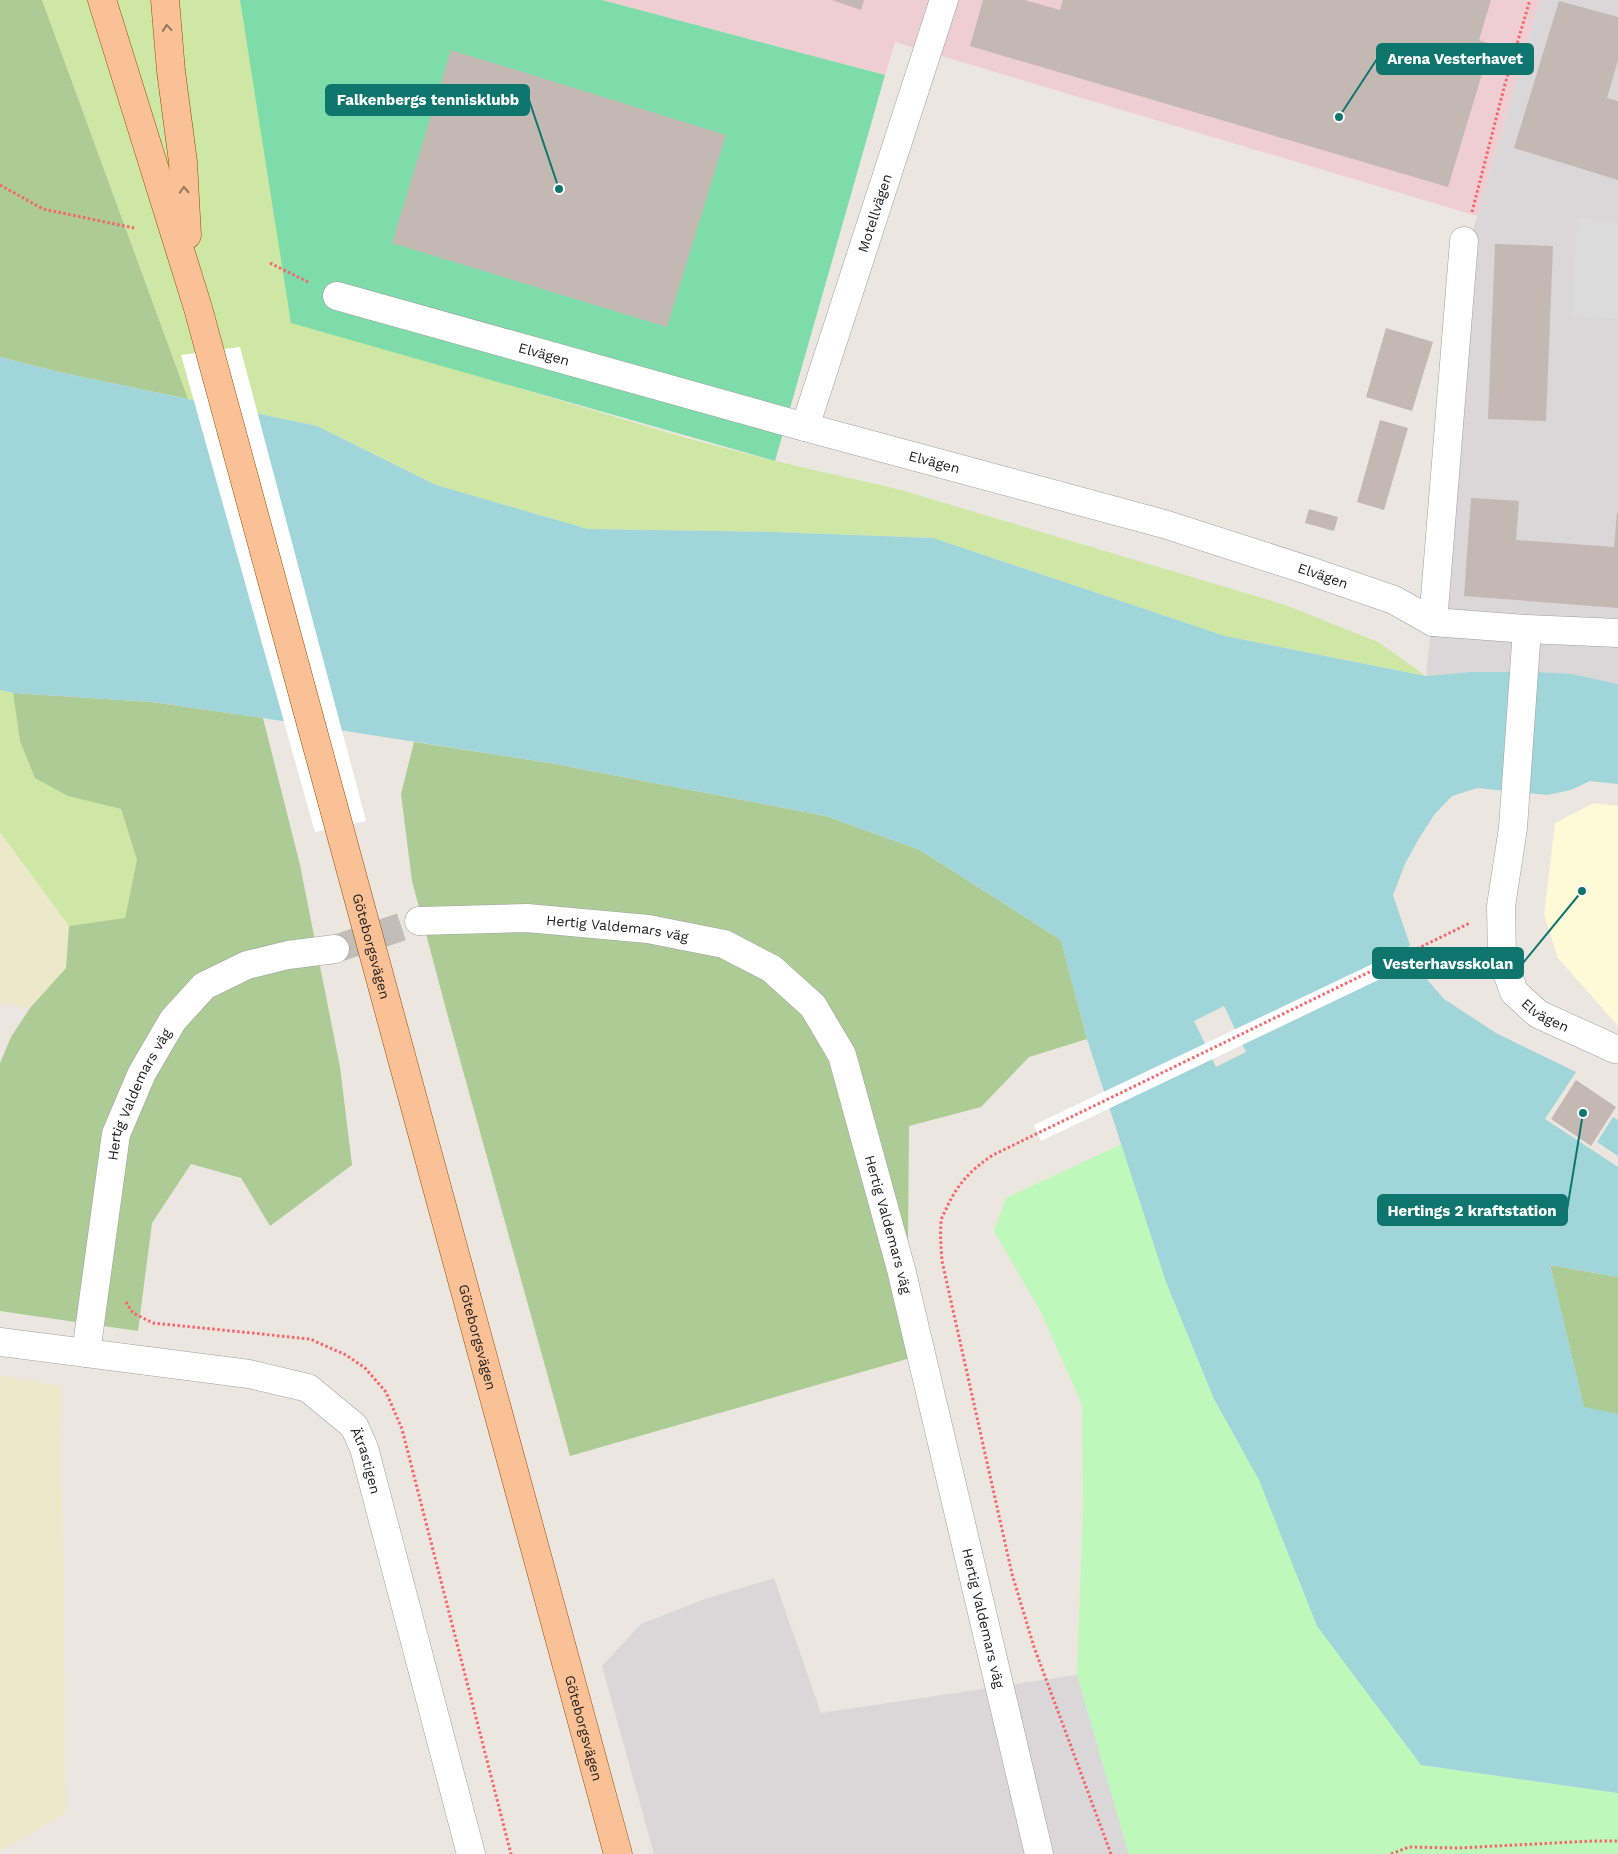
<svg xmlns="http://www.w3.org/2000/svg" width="1618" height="1854" font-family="'Work Sans',sans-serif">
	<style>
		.residential { fill: #d9d7d8 }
		.commercial { fill: #eeced2 }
		.education { fill: #fef9d7 }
		.farmland { fill: #ece9ca }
		.grass { fill: #cfe7a5 }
		.forest { fill: #adcb95 }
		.park { fill: #bff8bb }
		.pitch { fill: #7edbaa }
		.parking { fill: #dbdbdb }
		.water { fill: #a0d5da; fill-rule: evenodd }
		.pier { fill: #fff }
		.building { fill: #c4b8b3 }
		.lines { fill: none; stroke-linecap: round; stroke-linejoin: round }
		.minor-tunnel { stroke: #c2bdb9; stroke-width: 28; stroke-dasharray: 28 14; stroke-linecap: butt }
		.minor-casing { stroke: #9f9f9f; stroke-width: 29 }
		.major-casing { stroke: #8f4c02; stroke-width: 29 }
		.path { stroke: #f7666c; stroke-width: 3; stroke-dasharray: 2.5 2.5; stroke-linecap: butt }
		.minor { stroke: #fff; stroke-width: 28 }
		.major { stroke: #fac197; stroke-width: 28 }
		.oneway { stroke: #96765f }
		.labels { text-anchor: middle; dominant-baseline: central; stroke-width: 4; stroke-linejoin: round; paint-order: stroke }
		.street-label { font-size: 14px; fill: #1b1b1b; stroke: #fff }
		.leader { fill: none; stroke: #0f766e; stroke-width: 2 }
		.callout-dot { fill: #0f766e; stroke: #fff; stroke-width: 2 }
		.callout { fill: #0f766e; stroke: #0f766e; stroke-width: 2 }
		.callout-label { font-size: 15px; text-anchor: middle; font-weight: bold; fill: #fff }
	</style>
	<rect width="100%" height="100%" fill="#ece6e0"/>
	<path class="residential" d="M1540 0H1618V684L1572 674 1539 672H1471L1426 676 1473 230Z
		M774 1578 821 1713 1077 1675 1129 1854H654L602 1666 641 1624 705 1599Z"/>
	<path class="commercial" d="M602 0H1540L1477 216 895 42 885 75Z"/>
	<path class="education" d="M1594 803 1618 806V1026L1558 958 1544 915 1555 823Z"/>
	<path class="farmland" d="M0 832 69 926 66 968 30 1008 0 1002Z
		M0 1376 61 1386 66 1813 0 1851Z"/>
	<path class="grass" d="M42 0H240L292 323 429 361 686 438 775 461 901 490 1285 605 1378 642 1426 676 1225 636 933 538 774 532 588 529 436 485 317 426 188 399Z
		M0 690 13 693 20 741 68 796 121 809 137 860 125 919 69 926 0 832Z"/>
	<path class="forest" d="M0 0H42L188 399 63 373 0 357Z
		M13 693 152 702 263 718 300 865 340 1067 352 1165 270 1226 241 1178 191 1164 152 1223 138 1331 0 1311V1063L11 1037 30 1008 66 968 69 926 125 918 137 860 121 809 68 796 35 778 20 741Z
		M414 742 550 763 826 816 920 850 1061 940 1087 1039 1029 1057 981 1107 909 1126 907 1359 570 1456 447 1013 412 881 401 794Z
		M1550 1265 1618 1277V1414L1584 1408Z"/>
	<path class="park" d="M1122 1144 1166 1282 1214 1399 1421 1765 1618 1793V1854H1129L1077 1675 1083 1508 1082 1405 1041 1312 994 1231 1006 1198Z"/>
	<path class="pitch" d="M240 0H602L885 75 775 461 291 323Z"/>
	<path class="parking" d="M1577 218 1618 222V319L1572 316Z"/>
	<path class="water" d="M0 357 63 373 317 426 436 485 588 529 774 532 933 538 1225 636 1426 676 1471 672H1539L1572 674 1618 684V784L1590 781 1571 790 1547 795 1477 788 1452 796 1434 815 1418 840 1405 864 1393 895 1418 969 1444 999 1496 1033 1576 1072 1545 1119 1618 1167V1277L1550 1265 1584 1407 1618 1414V1793L1421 1765 1317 1626 1259 1480 1214 1399 1166 1282 1087 1039 1061 940 920 850 826 816 550 763 263 718 152 702 13 693 0 690ZM1224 1006 1246 1052 1216 1067 1194 1021Z
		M1613 1117 1618 1120V1156L1597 1142Z"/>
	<path class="pier" d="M240 347 366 821 315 832 181 355Z
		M1410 946 1418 961 1041 1141 1034 1125Z"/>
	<path class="building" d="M832 0H864L861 10Z
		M983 0H1024L1060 10 1063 0H1491L1479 40 1491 44 1448 187 970 46Z
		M1559 1 1618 17V60L1607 98 1618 101V180L1514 148Z
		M451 50 726 135 667 327 392 243Z
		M1495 244 1553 246 1546 421 1488 419Z
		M1386 328 1433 342 1412 411 1366 397Z
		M1380 420 1408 428 1384 510 1357 502Z
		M1471 498 1519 501 1516 540 1614 547 1617 513H1618V608L1464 596Z
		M1309 509 1338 517 1334 531 1305 523Z
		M1576 1080 1616 1107 1591 1146 1551 1119Z"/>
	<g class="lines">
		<path class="minor-tunnel" d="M335 949 419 921"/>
		<g class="minor-casing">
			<g id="minor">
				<path id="s1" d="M337 296 805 427 1164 524 1307 570 1394 600 1433 622 1527 629 1618 633"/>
				<path id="s2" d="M805 427 944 0"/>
				<path d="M1433 622 1464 241"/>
				<path id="s3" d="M1527 629 1513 828 1501 906 1502 958 1514 992 1538 1014 1615 1049"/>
				<path id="s4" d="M419 921 527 918 648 929 724 944 772 969 813 1006 842 1055 901 1269 1039 1854"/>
				<path id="s5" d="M0 1342 249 1374 308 1388 354 1426 364 1448 471 1854"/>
				<path id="s6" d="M86 1353 116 1134 142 1073 173 1020 204 986 247 965 288 955 335 949"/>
			</g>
		</g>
		<g class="major-casing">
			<g id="major">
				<path id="s7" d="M102 0 198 308 618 1854"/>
				<path d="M165 0 171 71 183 162 187 235"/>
			</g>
		</g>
		<path class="path" d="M0 185 43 209 134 228
			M1472 212 1505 84 1530 0
			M270 263 310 283
			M126 1302 133 1313 153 1323 310 1339 346 1355 365 1368 386 1392 402 1429 511 1854
			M1111 1854 1034 1647 1012 1574 942 1261C941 1248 940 1235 941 1221 942 1216 945 1212 947 1207 958 1183 972 1169 993 1155L1470 923
			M1391 1854 1409 1847 1458 1848 1593 1841H1618"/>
		<use href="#minor" class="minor"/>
		<use href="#major" class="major"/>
	</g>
	<defs><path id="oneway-chevron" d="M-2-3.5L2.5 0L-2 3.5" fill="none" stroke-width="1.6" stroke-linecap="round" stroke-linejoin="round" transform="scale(1.25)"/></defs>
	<g class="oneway">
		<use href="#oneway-chevron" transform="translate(167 28) rotate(-95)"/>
		<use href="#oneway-chevron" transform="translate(184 190) rotate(-93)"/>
	</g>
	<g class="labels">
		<g class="street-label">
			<text stroke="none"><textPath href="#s2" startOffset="225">Motellvägen</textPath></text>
			<text stroke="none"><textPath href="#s1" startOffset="215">Elvägen</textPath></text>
			<text stroke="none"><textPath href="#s1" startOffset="620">Elvägen</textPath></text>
			<text stroke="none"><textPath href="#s1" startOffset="1025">Elvägen</textPath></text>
			<text stroke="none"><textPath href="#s4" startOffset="199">Hertig Valdemars väg</textPath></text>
			<text stroke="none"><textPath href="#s7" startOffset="984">Göteborgsvägen</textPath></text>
			<text stroke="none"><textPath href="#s3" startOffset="406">Elvägen</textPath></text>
			<text stroke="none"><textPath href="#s6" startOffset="266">Hertig Valdemars väg</textPath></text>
			<text stroke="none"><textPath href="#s4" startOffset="649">Hertig Valdemars väg</textPath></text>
			<text stroke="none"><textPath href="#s7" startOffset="1389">Göteborgsvägen</textPath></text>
			<text stroke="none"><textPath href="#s5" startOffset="408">Ätrastigen</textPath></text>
			<text stroke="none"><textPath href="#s4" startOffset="1054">Hertig Valdemars väg</textPath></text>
			<text stroke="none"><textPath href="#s7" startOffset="1794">Göteborgsvägen</textPath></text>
		</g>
	</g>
	<path class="leader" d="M1339 117L1377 59M559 189L529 100M1582 891L1523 963M1583 1113L1567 1210"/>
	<g class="callout-dot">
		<circle cx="1339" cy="117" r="5"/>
		<circle cx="559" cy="189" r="5"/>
		<circle cx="1582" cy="891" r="5"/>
		<circle cx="1583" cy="1113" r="5"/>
	</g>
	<g class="callout">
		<rect x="1377" y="44" width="156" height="30" rx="5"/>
		<rect x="326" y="85" width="203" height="30" rx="5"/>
		<rect x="1373" y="948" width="150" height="30" rx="5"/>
		<rect x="1378" y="1195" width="189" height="30" rx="5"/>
	</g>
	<g class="callout-label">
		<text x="1455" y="64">Arena Vesterhavet</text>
		<text x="428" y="105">Falkenbergs tennisklubb</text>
		<text x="1448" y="969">Vesterhavsskolan</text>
		<text x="1472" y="1216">Hertings 2 kraftstation</text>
	</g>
</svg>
